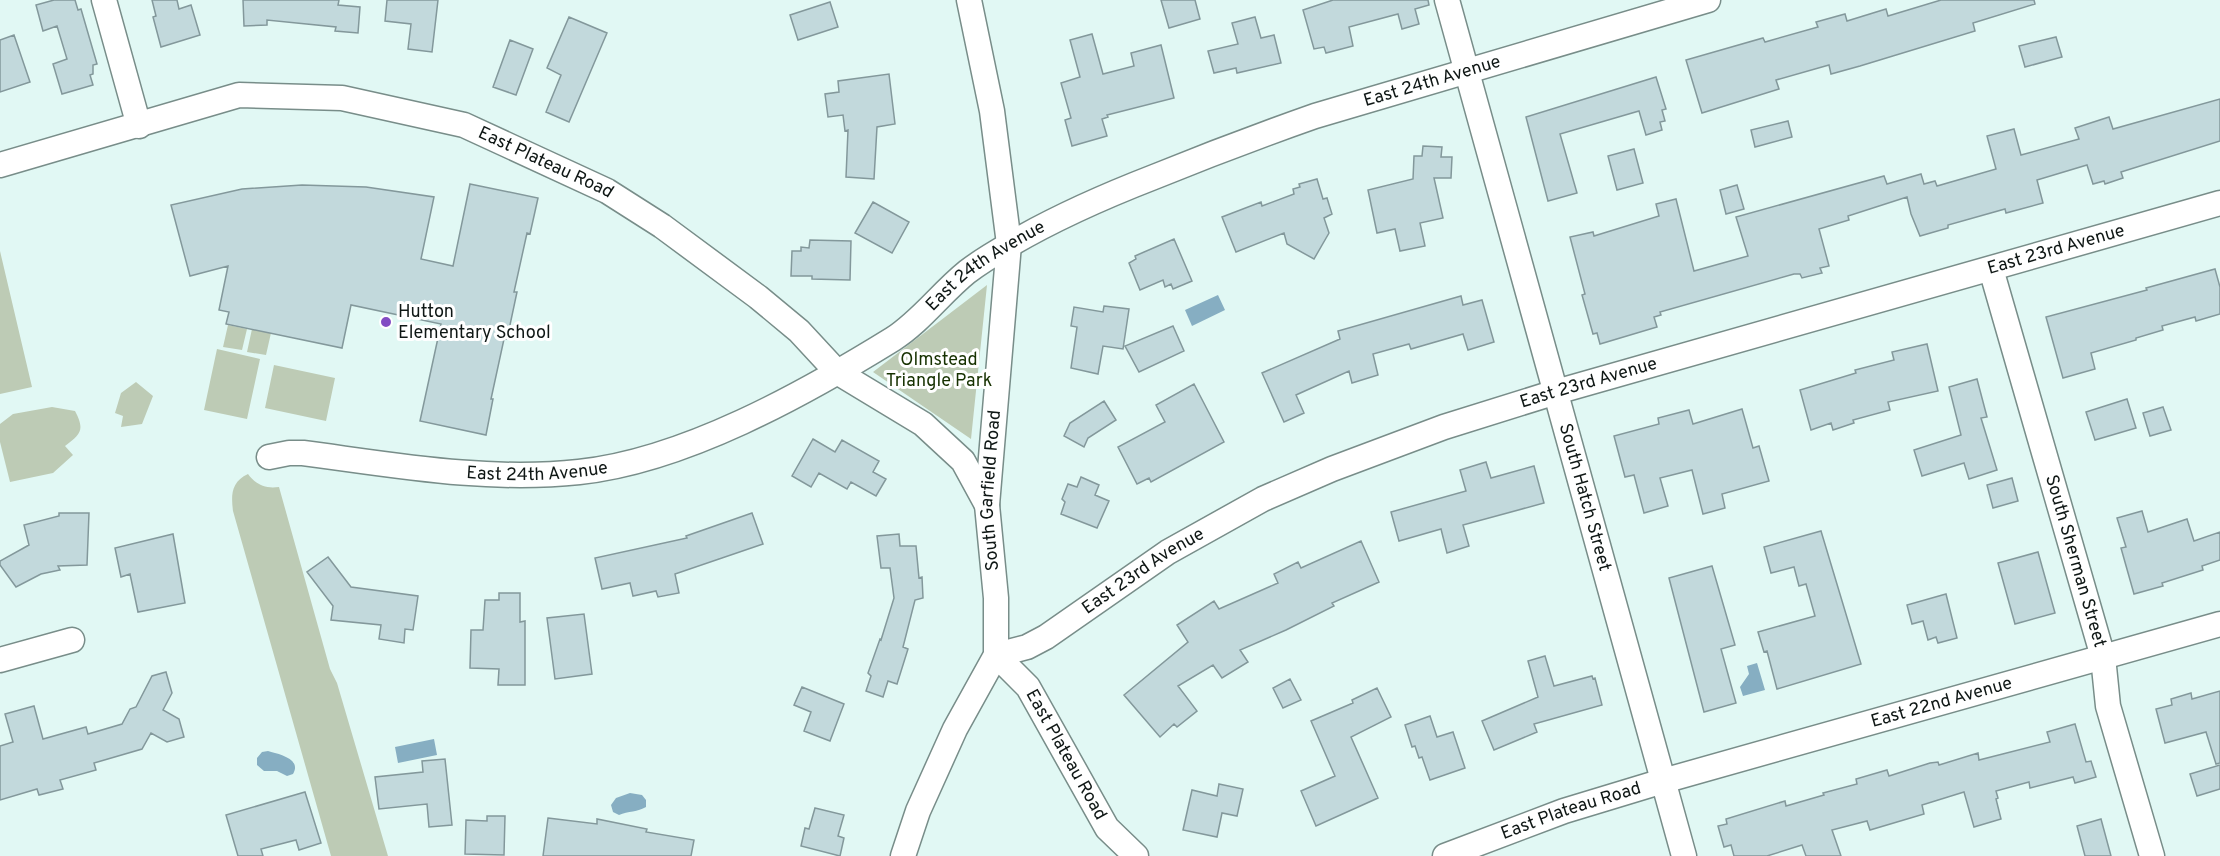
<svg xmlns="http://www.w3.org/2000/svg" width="2220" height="856" font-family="Overpass,sans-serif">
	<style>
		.green { fill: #bdcbb5 }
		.water { fill: #86aec2 }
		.building { fill: #c2d9dc; stroke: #83989b; stroke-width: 1.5 }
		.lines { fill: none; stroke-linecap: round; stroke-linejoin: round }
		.street-casing { stroke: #788d89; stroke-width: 27 }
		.street { stroke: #fff; stroke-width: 24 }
		.poi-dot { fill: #824cc3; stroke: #fff; stroke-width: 2 }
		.labels { text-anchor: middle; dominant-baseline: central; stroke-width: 6; stroke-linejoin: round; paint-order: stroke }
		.street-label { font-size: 18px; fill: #0f1715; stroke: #fff }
		.poi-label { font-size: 18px; fill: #0f1715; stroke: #fff; text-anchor: start }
		.park-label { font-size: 18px; fill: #163100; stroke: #fff }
	</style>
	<rect width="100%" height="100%" fill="#e1f8f4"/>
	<path class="green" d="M0 251 32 387 0 394Z
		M987 285 971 439 873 372Z
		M228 325 247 329 242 350 223 347Z
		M252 329 271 333 266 355 247 352Z
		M217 349 260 359 247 419 204 410Z
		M274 365 335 378 326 421 265 408Z
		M136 382 153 396 142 424 121 427 123 416 115 413 121 393Z
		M52 407 75 411C85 430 81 434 65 446L73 455 53 473 10 482 0 442V424L13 414Z
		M248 474C256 485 266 489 279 487L330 669 337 683 388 856H331L233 511C231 495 231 482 248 474Z"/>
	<path class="water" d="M1218 295 1225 310 1192 326 1185 310Z
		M1757 663 1765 690 1743 696 1740 687 1749 674 1747 666Z
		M434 739 437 755 398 763 395 747Z
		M268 751C279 754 302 759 293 774L287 776 277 771H264L257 765V758L262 752Z
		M630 793 642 795 646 800V807C638 812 628 811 619 815L613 812 611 805 616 798Z"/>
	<path class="building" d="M54 0H75L78 10 81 9 97 64 93 65V74L90 75 93 85 62 94 53 64 67 59 57 26 43 31 36 5Z
		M152 0H177L179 9 191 5 200 35 161 47 153 17 156 16Z
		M243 0H339L338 5 360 7 358 33 335 31 336 27 267 20V25L244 26Z
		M387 0H438L432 52 408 49 411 24 385 21Z
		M1161 0H1195L1200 19 1169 28Z
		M1333 0H1428L1429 5 1415 9 1419 24 1402 29 1398 14 1349 27 1353 46 1326 53 1324 47 1314 49 1303 10Z
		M1941 0H2034L2035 4 1973 23 1975 31 1860 66 1831 74 1829 65 1776 80 1779 89 1702 113 1686 60 1763 38 1765 42 1818 27 1816 22 1845 14 1847 21 1886 9 1888 16Z
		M830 2 838 27 798 40 790 15Z
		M569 17 607 33 569 122 546 112 561 75 547 68Z
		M1255 17 1261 38 1274 35 1281 63 1237 73 1236 68 1214 73 1208 51 1238 44 1232 23Z
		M1092 34 1103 74 1134 66 1131 53 1161 45 1174 98 1107 115 1108 117 1102 119 1107 136 1072 146 1065 120 1071 118 1061 83 1080 77 1070 40Z
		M14 35 30 82 0 92V40Z
		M2056 37 2062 57 2025 67 2019 46Z
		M510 40 533 49 516 95 493 87Z
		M889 74 895 124 877 127 874 179 846 177 848 130 845 131 843 115 828 117 825 94 839 92 838 81Z
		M1656 77 1666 109 1662 110 1665 121 1660 122 1662 130 1646 135 1639 111 1560 134 1577 193 1548 201 1526 117Z
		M2220 99V141L2121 172 2123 178 2105 184 2104 181 2093 184 2087 165 2037 180 2043 203 2006 213 2005 209 1948 225V228L1920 236 1911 214 1907 197 1848 216 1849 220 1819 229 1829 266 1820 268 1822 273 1802 278 1800 274H1794L1660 312 1661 315 1654 317 1657 327 1600 344 1597 333 1593 334 1582 295 1585 294 1570 237 1593 232 1594 236 1659 216 1656 204 1676 199 1694 271 1748 256 1736 217 1884 176 1887 184 1921 174 1924 184 1935 181 1937 186 1996 169 1987 136 2014 129 2021 155 2079 139 2075 128 2109 117 2113 129Z
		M1788 121 1792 137 1755 147 1751 130Z
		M1423 146 1442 147 1441 157H1452L1451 178H1434L1443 218 1420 223 1425 246 1400 251 1395 229 1377 233 1368 190 1413 179 1414 156H1422Z
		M1634 149 1643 183 1617 190 1608 156Z
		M1317 179 1323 199 1327 198 1332 214 1324 218 1329 233 1314 259 1287 244 1284 233 1236 252 1222 217 1261 202 1262 206 1294 194 1293 189 1300 187 1299 184Z
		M470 184 538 198 530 234 527 233 514 292H517L507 339H504L491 399H493L486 435 420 421 441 324 351 305 342 348 226 324 229 312 219 310 228 266 190 276 171 205 242 189 302 185 366 187 434 197 421 259 453 266Z
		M1737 185 1744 209 1726 214 1720 190Z
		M873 202 909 222 892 253 855 233Z
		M1174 239 1192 281 1173 289 1171 284 1165 287 1163 280 1140 290 1129 263 1136 259 1135 256Z
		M810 240 851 241 850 280 812 279V276H791L792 251H801V247L809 248Z
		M2215 269 2220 287V314L2196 321 2195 317 2162 326 2163 330 2136 338V340L2091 353 2095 369 2063 378 2046 317 2147 290 2146 288Z
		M1461 296 1463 305 1482 300 1494 342 1468 350 1463 334 1411 349 1409 344 1373 354 1378 375 1352 383 1349 371 1296 395 1304 413 1284 422 1262 373 1340 339 1338 331Z
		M1104 306 1129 309 1123 349 1103 346 1098 374 1071 368 1077 327 1071 326 1074 307 1103 312Z
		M1173 326 1184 351 1139 372 1125 346Z
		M1927 344 1938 391 1888 402 1890 410 1853 420 1854 423 1833 430 1831 423 1811 430 1800 390 1856 373 1855 370 1894 360 1892 352Z
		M1977 379 1987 417 1981 418 1997 470 1969 479 1964 463 1922 476 1914 450 1961 435 1949 387Z
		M1194 384 1224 442 1151 482 1149 478 1137 484 1118 447 1165 422 1156 405Z
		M2127 399 2136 428 2095 440 2086 412Z
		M1104 401 1116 420 1088 438 1084 447 1064 436 1070 423Z
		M2163 407 2171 430 2150 436 2143 413Z
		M1742 409 1753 448 1759 446 1769 481 1722 494 1725 508 1703 514 1692 470 1660 478 1668 506 1644 513 1634 475 1625 477 1614 436 1659 424 1658 418 1689 410 1693 424Z
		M813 439 835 452 842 440 879 461 873 472 886 479 876 496 851 482 847 489 819 473 811 487 792 476Z
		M1486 462 1491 478 1534 466 1544 503 1463 525 1469 546 1447 553 1441 529 1399 541 1391 512 1466 491 1460 470Z
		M1081 477 1099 485 1095 495 1109 501 1097 528 1061 514 1065 502 1062 499 1068 484 1077 487Z
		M2012 478 2018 501 1993 508 1987 485Z
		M2142 511 2148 532 2187 519 2194 541 2220 532V560L2202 566 2203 570 2162 583 2163 586 2134 594 2121 548 2126 547 2117 518Z
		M59 513H89L87 565 58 566 60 570 41 574 16 587 0 565V561L29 545 24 525 59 516Z
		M752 513 763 544 675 574 679 593 658 597 656 591 633 596 630 583 602 589 595 558 687 538 686 536Z
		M1821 531 1861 664 1777 689 1767 651 1764 652 1758 632 1815 616 1806 584 1799 586 1794 567 1771 573 1764 547Z
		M173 534 185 603 138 612 130 574 121 577 115 548Z
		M899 534 900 546H916L919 578 922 577 923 598 915 600 903 647 908 649 897 684 888 681 883 697 866 691 871 676 868 673 880 639 881 640 894 598 890 568H881L877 536Z
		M1361 541 1379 582 1332 603 1334 606 1286 630 1240 650 1248 662 1222 678 1213 665 1178 686 1197 711 1177 727 1174 724 1160 737 1124 695 1188 642 1177 625 1214 601 1219 609 1278 583 1274 574 1298 562 1301 568Z
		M2038 552 2055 613 2015 624 1998 563Z
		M328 557 351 587 418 596 413 630 405 629 404 643 379 639 381 625 331 620 333 606 307 572Z
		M1712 566 1735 645 1721 649 1736 703 1704 712 1669 578Z
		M499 593H520V622L525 621V685H498L499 669 470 668 471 630H483L485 600H499Z
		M1946 594 1957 638 1938 643 1936 637 1928 640 1923 621 1912 624 1907 605Z
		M584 614 592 674 555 679 547 618Z
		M1545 656 1554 686 1592 676 1593 679 1595 678 1602 705 1534 724 1537 732 1494 750 1482 721 1538 697 1528 661Z
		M166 672 172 693 163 710 179 719 184 737 167 742 151 733 142 749 94 763 96 770 60 780 63 789 39 795 37 789 0 800V746L13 742 5 714 34 706 43 739 86 727 88 734 122 724 130 709 136 707 152 676Z
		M1290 679 1301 700 1283 708 1273 688Z
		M802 687 844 704 830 741 804 731 811 712 794 705Z
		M1377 688 1391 717 1351 737 1378 798 1316 826 1301 791 1335 776 1311 721 1353 703 1352 700Z
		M2220 691V763L2216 764 2206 732 2165 743 2156 709 2172 705 2171 699 2191 693 2192 699Z
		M1430 716 1437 737 1453 732 1465 768 1430 780 1422 757 1419 758 1415 746 1412 747 1405 725Z
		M2075 724 2086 762 2091 761 2096 777 2075 783 2073 777 2030 788 2029 782 1996 791 1998 798 1996 799 2001 819 1974 827 1964 792 1922 805 1924 814 1870 830 1867 821 1832 830 1841 856H1806L1802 845 1767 856H1734L1731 845 1724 847 1718 826 1727 824 1726 819 1785 801 1786 806 1824 795 1823 793 1857 784 1856 779 1887 770 1889 776 1930 763 1938 762 1939 765 1978 753 1979 760 2050 742 2047 732Z
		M445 759 452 825 429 827 427 804 379 809 375 777 423 772 422 761Z
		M2220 765V789L2197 796 2190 774Z
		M1219 784 1243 789 1237 816 1222 813 1217 837 1183 830 1192 790 1217 796Z
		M305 792 321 843 299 850 296 840 261 849 263 856H238L226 815Z
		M815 808 844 815 838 836 844 838 840 856 801 846 805 828 809 829Z
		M487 816H505L504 855 465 854 466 820 487 821Z
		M548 818 597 824V819L647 829 646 832 694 840 691 856H543Z
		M2101 819 2111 856H2085L2077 826Z"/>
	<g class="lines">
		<g class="street-casing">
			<g id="street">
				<path d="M104 0 139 126"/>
				<path id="s1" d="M1447 0 1684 856"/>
				<path id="s2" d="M0 165 239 95 342 98 464 125 607 191 662 226 758 297 799 331 837 372 923 424 963 461 987 505"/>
				<path id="s3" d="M1991 269 2103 657 2108 706 2152 856"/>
				<path id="s4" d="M269 457 289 453H303C394 465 487 482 579 472 684 461 804 394 893 339 921 321 941 293 967 272 980 262 995 253 1009 245 1055 218 1105 196 1154 177 1208 155 1261 135 1315 116L1708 0"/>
				<path id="s5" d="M996 655 1027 647 1046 637 1168 552 1263 499 1332 469 1444 427 1556 392 2220 203"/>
				<path id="s6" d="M996 655 1028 687 1107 828 1136 856"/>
				<path d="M0 660 72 640"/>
				<path id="s7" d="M903 856 918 811 955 729 996 655V598L987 505 1009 244 992 111 969 0"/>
				<path id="s8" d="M1445 856 1564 811 1663 781 2220 624"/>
			</g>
		</g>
		<use href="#street" class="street"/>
	</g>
	<circle class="poi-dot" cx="386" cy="322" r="6"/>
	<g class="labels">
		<g class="street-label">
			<text stroke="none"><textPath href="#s4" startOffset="1260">East 24th Avenue</textPath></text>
			<text stroke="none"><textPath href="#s2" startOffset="567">East Plateau Road</textPath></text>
			<text stroke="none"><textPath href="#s5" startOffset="1143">East 23rd Avenue</textPath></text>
			<text stroke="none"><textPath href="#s4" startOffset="774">East 24th Avenue</textPath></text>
			<text stroke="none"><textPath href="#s5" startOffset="657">East 23rd Avenue</textPath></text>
			<text stroke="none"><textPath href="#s4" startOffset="270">East 24th Avenue</textPath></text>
			<text stroke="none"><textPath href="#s7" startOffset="387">South Garfield Road</textPath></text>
			<text stroke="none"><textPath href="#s1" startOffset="516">South Hatch Street</textPath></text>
			<text stroke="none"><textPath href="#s3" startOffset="304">South Sherman Street</textPath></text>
			<text stroke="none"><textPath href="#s5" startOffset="171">East 23rd Avenue</textPath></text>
			<text stroke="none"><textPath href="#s8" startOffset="520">East 22nd Avenue</textPath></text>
			<text stroke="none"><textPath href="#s6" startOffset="123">East Plateau Road</textPath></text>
			<text stroke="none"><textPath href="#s8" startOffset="134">East Plateau Road</textPath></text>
		</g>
		<g class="poi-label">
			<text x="398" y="312">Hutton<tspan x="398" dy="21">Elementary School</tspan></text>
		</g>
		<g class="park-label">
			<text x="939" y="360">Olmstead<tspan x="939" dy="21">Triangle Park</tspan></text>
		</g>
	</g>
</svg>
